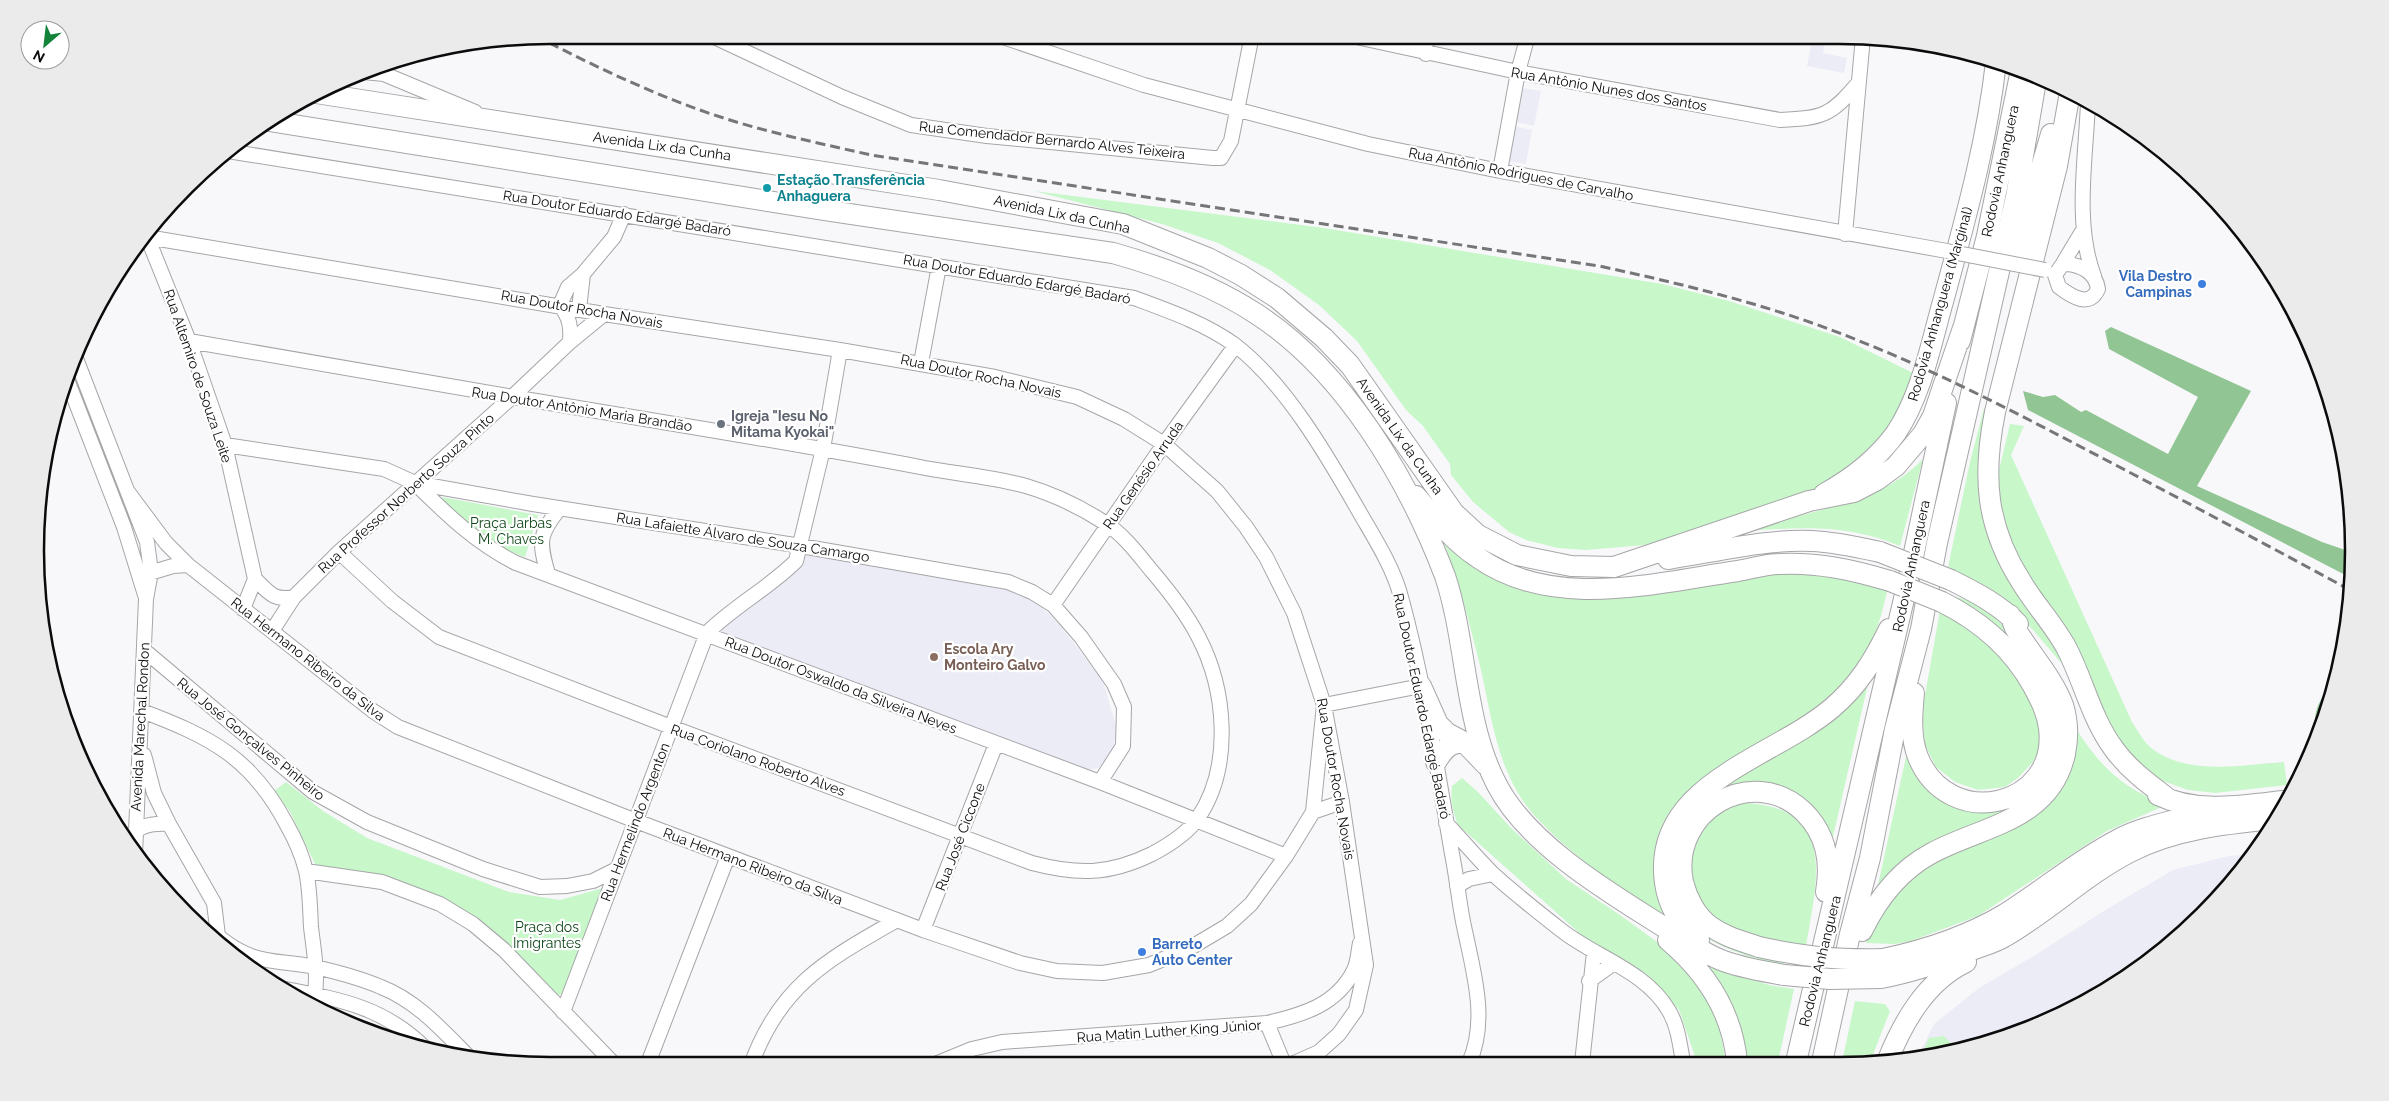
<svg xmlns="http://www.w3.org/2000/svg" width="2389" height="1101" font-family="Raleway,sans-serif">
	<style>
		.built { fill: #ececf6 }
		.green { fill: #c8f7ca }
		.forest { fill: #91c594 }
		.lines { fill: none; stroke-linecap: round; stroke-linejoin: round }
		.minor-casing { stroke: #a6a6a9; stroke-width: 16 }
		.highway-casing { stroke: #a6a6a9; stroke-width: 22 }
		.minor { stroke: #fff; stroke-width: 14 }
		.highway { stroke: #fff; stroke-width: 20 }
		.rail { stroke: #767678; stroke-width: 3; stroke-dasharray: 10 5; stroke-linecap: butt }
		.minor-bridge-casing { stroke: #a6a6a9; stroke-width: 16; stroke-linecap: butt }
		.highway-bridge-casing { stroke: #a6a6a9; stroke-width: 22; stroke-linecap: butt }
		.minor-bridge { stroke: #fff; stroke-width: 14 }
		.highway-bridge { stroke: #fff; stroke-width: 20 }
		.culture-dot { fill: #0f9aa8; stroke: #fff; stroke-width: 2 }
		.shop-dot { fill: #3f7fe0; stroke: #fff; stroke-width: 2 }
		.worship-dot { fill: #6b7280; stroke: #fff; stroke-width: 2 }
		.education-dot { fill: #8d6e63; stroke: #fff; stroke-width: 2 }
		.labels { text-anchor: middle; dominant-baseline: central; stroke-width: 4.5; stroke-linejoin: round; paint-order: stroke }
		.street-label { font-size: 14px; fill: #0b0b0c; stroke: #fff }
		.culture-label { font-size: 14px; font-weight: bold; fill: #0d838f; stroke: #fff; text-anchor: start }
		.shop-label { font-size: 14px; font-weight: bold; fill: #366cbe; stroke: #fff; text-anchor: end }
		.worship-label { font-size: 14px; font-weight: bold; fill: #5b616d; stroke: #fff; text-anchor: start }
		.park-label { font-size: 14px; fill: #0f471a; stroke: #fff }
		.education-label { font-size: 14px; font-weight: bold; fill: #785e54; stroke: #fff; text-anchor: start }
		.rim { fill: none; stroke: #0b0b0c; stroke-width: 2.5 }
	</style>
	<rect width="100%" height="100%" fill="#f8f8fb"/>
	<path class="built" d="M1813 35H1826L1823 53 1847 58 1844 73 1807 66Z
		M1522 88 1541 91 1534 126 1516 122Z
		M1513 126 1532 130 1526 164 1507 161Z
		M804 550 999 586 1034 599 1059 624 1103 681 1116 726 1114 746 1106 759 1098 768 1088 770 720 632 724 624Z
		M2254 854 2248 864 2153 959 2036 1027 1917 1058 1934 1024 1979 988 2037 954 2102 912 2173 870 2229 856Z"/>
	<path class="green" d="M1034 191 1324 228 1662 284 1729 301 1840 337 1917 375 1878 447 1824 487 1645 545 1586 550 1558 548 1526 540 1509 532 1473 502 1451 475 1450 464 1423 426 1406 410 1357 341 1319 305 1270 270 1218 243 1162 224Z
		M1984 408 1991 411 1983 491 2063 665 2013 607 1986 587 1948 567 1970 462Z
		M2010 424 2024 426 2011 455 2132 722C2137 729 2142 739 2148 745 2183 777 2242 765 2284 762L2287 785 2215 793 2188 790 2152 777 2115 741 2006 531 1995 487Z
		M1923 459 1900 546C1847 523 1795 527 1739 532 1764 525 1789 518 1814 512 1855 501 1892 491 1923 459Z
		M442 497 538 515 525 557C493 546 459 527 442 497Z
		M1441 535 1560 592 1784 567 1888 587C1880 624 1869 662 1841 689 1827 703 1803 720 1786 730 1732 762 1656 788 1654 862 1654 883 1658 902 1669 920 1622 889 1572 857 1534 815 1498 774 1492 720 1481 670 1470 624 1458 579 1441 535Z
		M1949 596C1986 600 2013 633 2032 662 2072 722 2076 774 2005 811 1980 824 1953 833 1929 846 1909 856 1894 869 1878 885L1909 743C1918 765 1926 784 1947 797 1990 823 2052 790 2055 740 2058 682 1994 623 1949 596Z
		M1940 610 1966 623 2021 677 2042 723 2038 753 2032 763 2018 778 2005 787 1978 790 1955 782 1936 767 1925 745 1923 721 1924 701Z
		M1868 684 1832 841C1826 832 1821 820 1814 812 1760 745 1658 802 1675 885 1678 902 1688 919 1703 929 1726 947 1757 954 1784 961L1783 967C1755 958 1725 951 1701 934 1668 911 1659 858 1680 823 1687 810 1699 799 1711 790L1825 725Z
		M2073 724C2099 765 2120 787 2166 805L2107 831 1978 916 1911 941 1895 944 1866 943 1872 929 1909 875 2002 829Z
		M1462 778 1478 792 1512 829 1566 879 1620 915 1671 952 1699 982 1717 1015 1726 1062H1697L1679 1010 1645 973 1604 955 1458 825C1453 811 1450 801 1452 786Z
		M286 782 323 811 367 838 509 892 560 900 603 888 563 994 554 996 458 909 316 866 290 812 274 791Z
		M1743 803C1838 806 1817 880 1806 946 1778 940 1746 937 1722 922 1684 900 1679 842 1715 815 1723 809 1733 806 1743 803Z
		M1709 966 1769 985 1794 989 1778 1062H1742L1731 1007Z
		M1855 1001 1885 1004 1890 1011 1870 1062H1842Z
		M1944 1036 1956 1048 1920 1058 1929 1038Z"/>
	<path class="forest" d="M2111 327 2251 391 2197 486 2322 542 2354 553 2351 578 2028 410 2023 391 2043 397 2055 395 2081 412 2086 410 2168 454 2198 397 2109 349 2105 331Z
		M2334 684 2316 744C2313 718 2314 702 2334 684Z"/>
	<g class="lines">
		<g class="minor-casing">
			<path id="minor" d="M710 35 842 97 911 125 987 136 1213 158H1221L1231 141 1252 35
				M997 35 1144 85 1368 144 1500 171 1947 251
				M1347 35 1518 72 1780 120C1823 118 1831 116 1859 82
				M1425 35 1426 54
				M364 72 384 74 475 112
				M2088 102C2086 158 2074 223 2094 276
				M228 151 1134 298C1169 311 1204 323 1235 345 1286 384 1328 457 1360 513 1375 539 1393 567 1401 597 1425 685 1438 776 1454 865 1458 887 1460 910 1465 931 1474 974 1488 1021 1469 1063
				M1500 171 1518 72 1528 35
				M146 234 189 341 225 445 255 579
				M1845 234 1863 37
				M147 237 604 314 840 350 995 377 1077 397 1124 419 1164 444 1217 491 1246 527 1266 557 1294 613 1324 705 1342 802 1366 965 1356 1010 1339 1034 1319 1052 1292 1064
				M2066 264C2082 265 2096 273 2098 289 2090 308 2072 297 2059 287L2055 275 2062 265Z
				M2062 265 2083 230
				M579 309 583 274
				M189 341C377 374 564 406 752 437 810 447 868 457 925 468 958 474 994 477 1026 486 1053 494 1082 508 1105 523 1123 534 1138 554 1151 570 1169 591 1185 611 1198 636 1226 689 1233 766 1198 818 1187 834 1169 845 1152 854 1109 875 1078 875 1032 863L671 727 439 637 392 601 339 552
				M570 342C571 327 570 318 560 305L568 287 583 274 614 237 624 214
				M75 356 147 542 151 572 146 599 135 855
				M921 363 939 266
				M66 377 124 527 145 595
				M225 445 384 469 415 483 533 504 801 546 1008 582 1032 592 1053 605 1081 637 1114 684 1124 707 1123 746 1100 782
				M415 483C446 514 476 543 516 563L1100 782 1286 856
				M128 492 166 543 188 565 373 711 398 727 636 821 923 930 1020 963 1057 971 1103 973 1149 965 1190 948 1227 926 1251 904 1286 856 1313 812 1324 705 1421 686
				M548 574C539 542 538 535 560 508
				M143 575 173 566 188 565
				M255 579C269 593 274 601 294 597
				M1053 605 1164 444 1235 346
				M243 609 255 579
				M272 631 294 597 339 552 512 397 570 342 604 314
				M145 651 313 792 367 822 483 869 540 887 567 886 593 881 617 869
				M142 711C211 737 252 758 287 825 295 839 302 855 306 871 310 889 310 909 311 927 314 953 320 982 312 1007
				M144 755 154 793 169 824 214 903 219 944
				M1313 812 1342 802
				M1446 823C1462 840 1477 858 1493 874 1514 893 1538 912 1561 930 1595 957 1646 971 1669 1011 1678 1026 1680 1045 1683 1062
				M131 836C140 824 155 823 169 824
				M306 871 382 882 440 904 473 924 504 950 616 1066
				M1457 886 1469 879 1493 874
				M923 930 996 744
				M219 937C255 966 274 959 315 967 337 972 360 978 381 987 417 1001 443 1031 470 1058
				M1589 981 1614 963
				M280 988C337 999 383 1006 425 1048
				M563 1012 707 633C734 606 769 588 796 561L823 449 840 350
				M1267 1023 1284 1064
				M1582 1063 1594 952
				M751 1065C780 985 827 960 897 920
				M933 1065 972 1049 1002 1042 1267 1023C1302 1015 1337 1005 1354 970 1358 962 1358 952 1360 943
				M647 1066 728 856"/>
		</g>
		<g class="highway-casing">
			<path id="highway" d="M2070 92 2057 166 1995 412C1982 477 1986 527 2022 583 2036 606 2055 626 2067 649 2084 682 2092 720 2114 749 2129 770 2150 785 2170 800
				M316 93 939 190 1123 224 1208 258 1241 275 1277 298 1324 338 1350 365 1454 513 1478 535 1517 555 1571 566 1614 567 1809 501 1854 492 1877 480 1896 466 1923 434 1933 416 1963 328
				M269 121 830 211 1113 253C1163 267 1212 285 1255 313 1344 370 1408 479 1445 576 1467 642 1464 723 1497 785 1527 843 1605 890 1659 924 1679 936 1699 951 1721 960 1741 968 1763 971 1784 975
				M2017 250 2051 134
				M1960 341 1987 236 2021 70
				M1824 494C1851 479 1878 458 1896 433 1922 394 1931 343 1944 298 1965 220 1987 143 1996 62
				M1416 496C1435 518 1453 541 1477 557 1553 611 1653 583 1738 571 1751 569 1765 564 1779 564 1818 562 1853 570 1890 581
				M1668 559C1715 552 1764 539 1812 541 1835 542 1857 547 1880 552
				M1951 580C1975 592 2000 605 2018 624
				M1421 686 1438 724 1447 733 1464 742 1486 765
				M1914 693C1912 714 1910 737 1918 757 1949 833 2059 807 2049 728 2047 712 2040 699 2033 686 2012 648 1980 621 1942 602
				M1436 762C1444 749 1449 743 1464 742
				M2158 795C2198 814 2241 805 2284 801
				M1862 931C1877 900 1900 870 1932 853 1982 826 2050 821 2065 754 2068 739 2068 721 2063 705 2053 678 2030 653 2015 628L2010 615
				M1668 940C1706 972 1732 1011 1737 1062
				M1699 940C1680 928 1668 904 1665 883 1651 784 1772 759 1832 708 1858 686 1874 660 1889 629
				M1759 947C1742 941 1725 937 1710 926 1696 916 1687 898 1683 882 1669 812 1752 762 1804 812 1827 835 1831 862 1826 892
				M1883 959C1926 950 1968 936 2005 914 2043 890 2077 861 2117 840 2145 825 2177 821 2207 811
				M1881 978C1913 972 1942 962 1972 950 1982 946 1994 943 2004 937 2048 912 2085 875 2130 852 2174 829 2225 824 2274 819
				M1796 1062 1906 590 1946 403
				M1822 1062 1850 934 1870 858 1895 729 1921 629 1937 543 2016 197 2037 75
				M1887 1062C1903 1022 1926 981 1966 962"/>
		</g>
		<use href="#minor" class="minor"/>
		<use href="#highway" class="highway"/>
		<path class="rail" d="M536 36C590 64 644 90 700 110 755 130 814 142 871 155L1599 266C1687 285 1774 306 1857 340 1943 374 2024 417 2106 460 2188 503 2269 546 2350 590"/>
		<g class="minor-bridge-casing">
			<path id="minor-bridge" d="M1947 251 2045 270"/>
		</g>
		<g class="highway-bridge-casing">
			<path id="highway-bridge" d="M1880 552 1951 580
				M1890 581 1942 602
				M1759 947C1804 957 1838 960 1883 959
				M1784 975 1830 979 1881 978"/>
		</g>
		<use href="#minor-bridge" class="minor-bridge"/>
		<use href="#highway-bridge" class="highway-bridge"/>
	</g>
	<circle class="culture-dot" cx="767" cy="188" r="5"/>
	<g class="shop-dot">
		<circle cx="2202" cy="284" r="5"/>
		<circle cx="1142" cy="952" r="5"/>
	</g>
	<circle class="worship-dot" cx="721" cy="424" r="5"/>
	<circle class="education-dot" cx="934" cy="657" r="5"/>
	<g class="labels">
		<g class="street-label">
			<text transform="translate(1609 89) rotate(10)">Rua Antônio Nunes dos Santos</text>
			<text transform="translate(1052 140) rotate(6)">Rua Comendador Bernardo Alves Teixeira</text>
			<text transform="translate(662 146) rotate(8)">Avenida Lix da Cunha</text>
			<text transform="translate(2000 171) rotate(-78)">Rodovia Anhanguera</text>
			<text transform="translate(1521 174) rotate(11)">Rua Antônio Rodrigues de Carvalho</text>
			<text transform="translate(617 213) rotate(9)">Rua Doutor Eduardo Edargé Badaró</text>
			<text transform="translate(1062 214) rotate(12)">Avenida Lix da Cunha</text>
			<text transform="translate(1017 279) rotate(10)">Rua Doutor Eduardo Edargé Badaró</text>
			<text transform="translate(1940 304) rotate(-74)">Rodovia Anhanguera (Marginal)</text>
			<text transform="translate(582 309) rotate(10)">Rua Doutor Rocha Novais</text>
			<text transform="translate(198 376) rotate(71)">Rua Altemiro de Souza Leite</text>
			<text transform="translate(981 376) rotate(12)">Rua Doutor Rocha Novais</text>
			<text transform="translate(582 409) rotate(9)">Rua Doutor Antônio Maria Brandão</text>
			<text transform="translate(1400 436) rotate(55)">Avenida Lix da Cunha</text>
			<text transform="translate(1143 475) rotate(-55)">Rua Genésio Arruda</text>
			<text transform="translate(406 493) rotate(-42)">Rua Professor Norberto Souza Pinto</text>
			<text transform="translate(743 537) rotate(9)">Rua Lafaiette Álvaro de Souza Camargo</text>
			<text transform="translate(1911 566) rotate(-78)">Rodovia Anhanguera</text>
			<text transform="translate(308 659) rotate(38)">Rua Hermano Ribeiro da Silva</text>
			<text transform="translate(841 685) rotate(21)">Rua Doutor Oswaldo da Silveira Neves</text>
			<text transform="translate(1422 706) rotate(78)">Rua Doutor Eduardo Edargé Badaró</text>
			<text transform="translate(140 727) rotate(-87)">Avenida Marechal Rondon</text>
			<text transform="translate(251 739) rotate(39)">Rua José Gonçalves Pinheiro</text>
			<text transform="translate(758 760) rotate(20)">Rua Coriolano Roberto Alves</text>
			<text transform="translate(1336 779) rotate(80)">Rua Doutor Rocha Novais</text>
			<text transform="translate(635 822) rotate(-69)">Rua Hermelindo Argenton</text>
			<text transform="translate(960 837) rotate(-69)">Rua José Ciccone</text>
			<text transform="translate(753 866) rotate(21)">Rua Hermano Ribeiro da Silva</text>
			<text transform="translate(1820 961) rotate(-76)">Rodovia Anhanguera</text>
			<text transform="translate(1169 1031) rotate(-4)">Rua Matin Luther King Júnior</text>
		</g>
		<g class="culture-label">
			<text x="777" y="180">Estação Transferência<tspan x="777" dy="16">Anhaguera</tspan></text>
		</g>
		<g class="shop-label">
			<text x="2192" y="276">Vila Destro<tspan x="2192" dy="16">Campinas</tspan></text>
			<text x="1152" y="944" text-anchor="start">Barreto<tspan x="1152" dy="16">Auto Center</tspan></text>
		</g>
		<g class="worship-label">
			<text x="731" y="416">Igreja "Iesu No<tspan x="731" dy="16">Mitama Kyokai"</tspan></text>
		</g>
		<g class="park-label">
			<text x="511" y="523">Praça Jarbas<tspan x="511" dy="16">M. Chaves</tspan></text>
			<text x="547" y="927">Praça dos<tspan x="547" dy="16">Imigrantes</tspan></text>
		</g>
		<g class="education-label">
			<text x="944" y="649">Escola Ary<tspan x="944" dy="16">Monteiro Galvo</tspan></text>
		</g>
	</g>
	<path d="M0 0H2389V1101H0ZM550 44H1839A506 506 0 0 1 2345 550V551A506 506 0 0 1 1839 1057H550A506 506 0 0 1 44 551V550A506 506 0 0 1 550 44Z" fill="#ebebec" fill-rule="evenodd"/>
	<path class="rim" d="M550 44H1839A506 506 0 0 1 2345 550V551A506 506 0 0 1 1839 1057H550A506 506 0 0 1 44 551V550A506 506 0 0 1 550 44Z"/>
	<g transform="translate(45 45) rotate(208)"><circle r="24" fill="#ffffff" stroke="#9d9d9e"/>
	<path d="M0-4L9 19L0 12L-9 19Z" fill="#13833a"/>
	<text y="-8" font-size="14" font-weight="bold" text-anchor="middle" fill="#0b0b0c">N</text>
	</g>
</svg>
